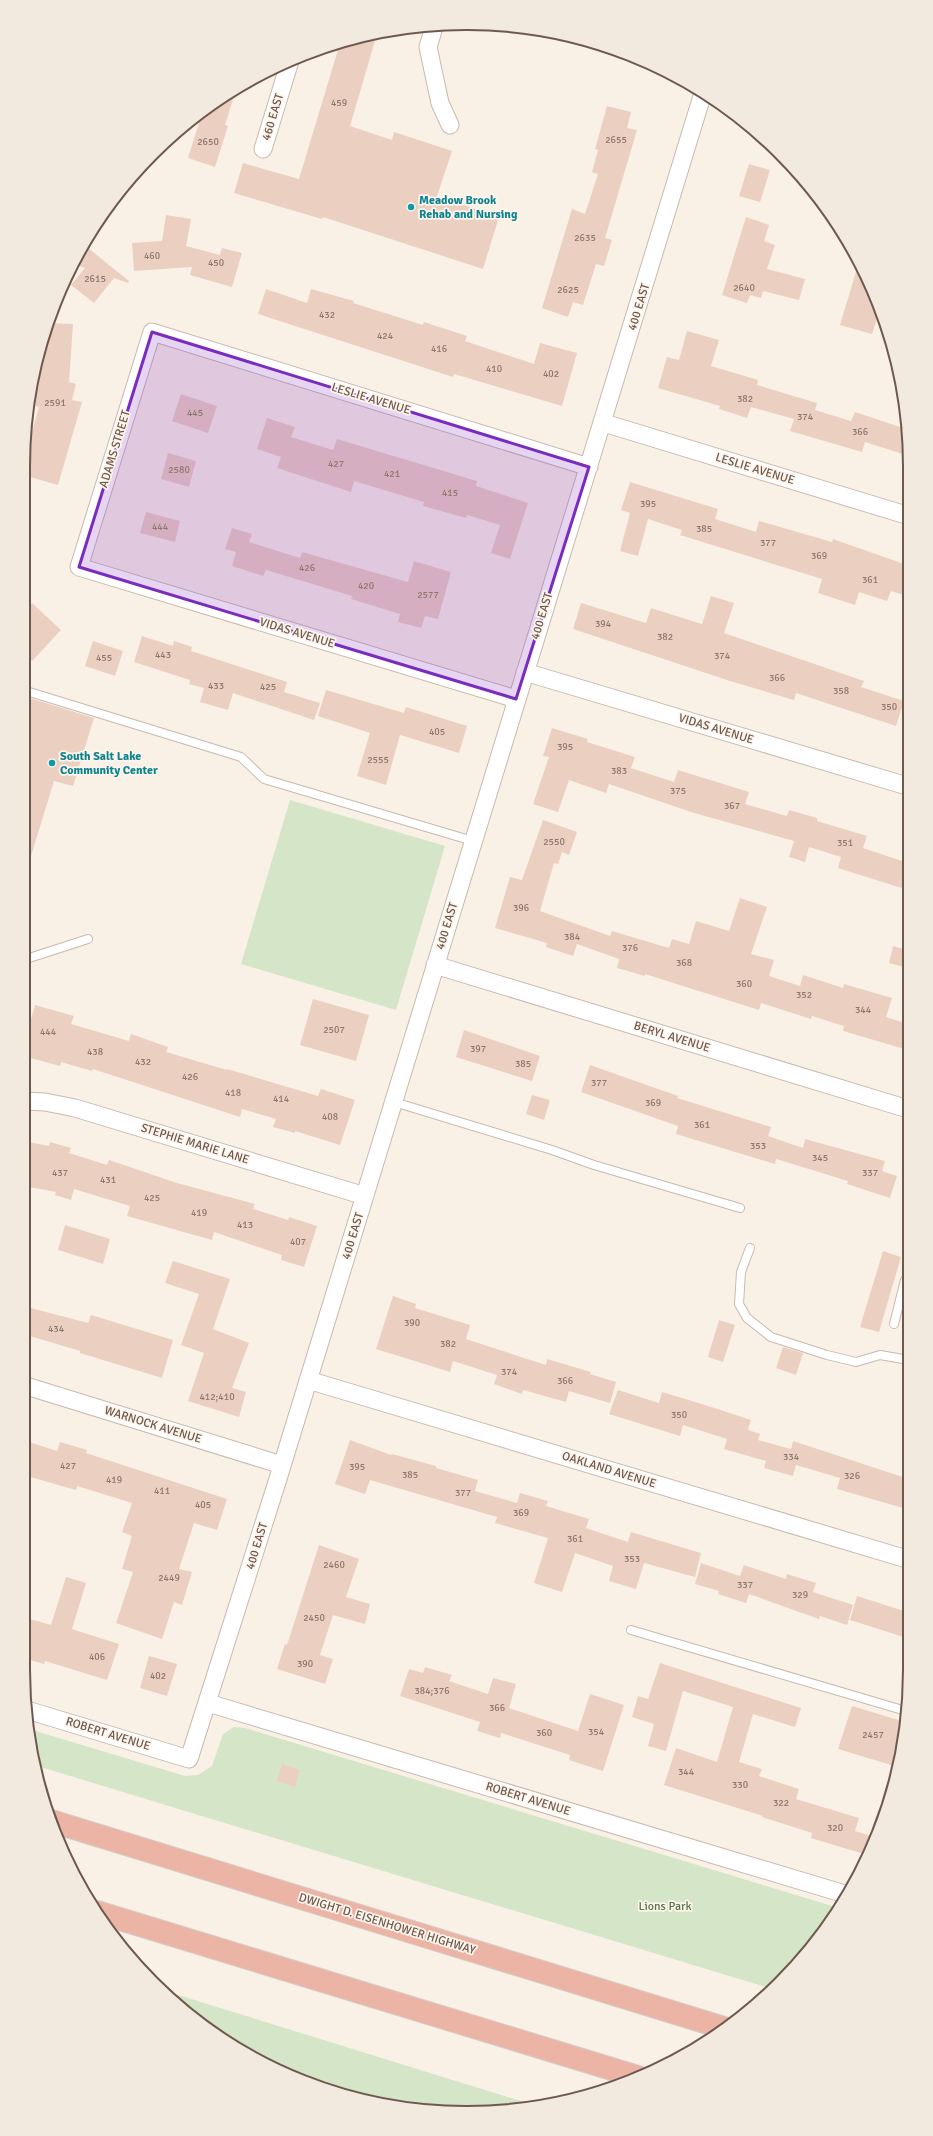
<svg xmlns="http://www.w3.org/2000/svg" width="933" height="2136" font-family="Signika,sans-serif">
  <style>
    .green { fill: #d5e5c7 }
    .building { fill: #ebd0c2 }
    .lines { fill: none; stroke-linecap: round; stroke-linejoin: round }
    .lane-casing { stroke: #c9b9ae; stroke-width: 10 }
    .street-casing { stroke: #c9b9ae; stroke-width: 19 }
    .highway-casing { stroke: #d4cdca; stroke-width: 24 }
    .lane { stroke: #fff; stroke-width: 8 }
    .street { stroke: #fff; stroke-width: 17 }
    .highway { stroke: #ecb4a5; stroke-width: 22 }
    .marked { fill: #7b2cbf; fill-opacity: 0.2; stroke: #7b2cbf; stroke-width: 3; stroke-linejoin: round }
    .culture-dot { fill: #0f9aa8; stroke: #fdf5ec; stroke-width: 1.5 }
    .labels { text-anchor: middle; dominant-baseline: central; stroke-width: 3.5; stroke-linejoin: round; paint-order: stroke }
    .number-label { font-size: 10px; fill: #8e776b }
    .street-label { font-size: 12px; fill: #6f594e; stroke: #fdf5ec }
    .culture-label { font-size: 12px; font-weight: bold; fill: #0d838f; stroke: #fdf5ec; text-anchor: start }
    .park-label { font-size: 12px; fill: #577448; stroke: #fdf5ec }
    .rim { fill: none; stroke: #6f594e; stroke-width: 2 }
  </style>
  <rect width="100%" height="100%" fill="#f9f1e6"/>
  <path class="green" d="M 290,800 L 445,846 L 396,1010 L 241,964 Z
    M 234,1727 L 245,1728 L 839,1908 L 818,1940 L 772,1989 L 34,1765 L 29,1729 L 185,1776 L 198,1775 L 212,1766 L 223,1734 Z
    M 162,1990 L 537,2106 L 538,2106 L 466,2113 L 395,2106 L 288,2073 L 245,2053 L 174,2003 Z"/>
  <path class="building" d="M 377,34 L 350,126 L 392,140 L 394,132 L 452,151 L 437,196 L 499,217 L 483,269 L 323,217 L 322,219 L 234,193 L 243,163 L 299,179 L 340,43 L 352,38 Z
    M 236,90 L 225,125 L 228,126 L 215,167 L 188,158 L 203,110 Z
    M 607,106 L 631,112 L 627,128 L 637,130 L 605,238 L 612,240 L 604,266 L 596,264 L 583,305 L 573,302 L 568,317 L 542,308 L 572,209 L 585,214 L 598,174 L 592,172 L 598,150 L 595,149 Z
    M 749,164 L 770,170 L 760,202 L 739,196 Z
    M 166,215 L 191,219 L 186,246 L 220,255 L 222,248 L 242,253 L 232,287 L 190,275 L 192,267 L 134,271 L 132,243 L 162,241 Z
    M 746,217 L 769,225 L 764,241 L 775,245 L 767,269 L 805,279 L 799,300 L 763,291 L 761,298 L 750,295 L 747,303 L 722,295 Z
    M 83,244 L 129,281 L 128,283 L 114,278 L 94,303 L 71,285 L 85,268 L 74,264 Z
    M 858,265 L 876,297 L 880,309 L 872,334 L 840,325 Z
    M 266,289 L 307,303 L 311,289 L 354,301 L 353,303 L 423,325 L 424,322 L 467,336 L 465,341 L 534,364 L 540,343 L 577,353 L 562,406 L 454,374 L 453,377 L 258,314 Z
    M 47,323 L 73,324 L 69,382 L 76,384 L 72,400 L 82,402 L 58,485 L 23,475 L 25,445 L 28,446 L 39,407 L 29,404 L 31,385 Z
    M 687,331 L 719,340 L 711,366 L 758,380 L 757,385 L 817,403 L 815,410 L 851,421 L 855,412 L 906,429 L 906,455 L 865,442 L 862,452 L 790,431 L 794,419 L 751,407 L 747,418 L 719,409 L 720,406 L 658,388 L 667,357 L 679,360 Z
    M 181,394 L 217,406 L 208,433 L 172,421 Z
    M 267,418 L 295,427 L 291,437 L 333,450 L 337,439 L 477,481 L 476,486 L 528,503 L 510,559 L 491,553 L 500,525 L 467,515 L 466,518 L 423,506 L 424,502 L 354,481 L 351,492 L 277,468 L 281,457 L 257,449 Z
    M 168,453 L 196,461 L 189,487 L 161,479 Z
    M 630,482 L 718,509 L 715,519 L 756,532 L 759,521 L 832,542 L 833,539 L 907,565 L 907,596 L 891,591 L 887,601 L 859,592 L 855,605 L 818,593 L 822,579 L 680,535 L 682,530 L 648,519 L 638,556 L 620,551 L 630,513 L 621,510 Z
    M 146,512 L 180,521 L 175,542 L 140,533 Z
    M 232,528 L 252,534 L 249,542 L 300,558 L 302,552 L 408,582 L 414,561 L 451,572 L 438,619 L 425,616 L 421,628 L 398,622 L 400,614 L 351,599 L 352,596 L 266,570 L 263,576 L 232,566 L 236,552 L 225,549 Z
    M 711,596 L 734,603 L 724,633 L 864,681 L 861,687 L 904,701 L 896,726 L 796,693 L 794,700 L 730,681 L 573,629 L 581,603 L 646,623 L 651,608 L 702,624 Z
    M 32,603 L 61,630 L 32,661 L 23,652 L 23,613 Z
    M 142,636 L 173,646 L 174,641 L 192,647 L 191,651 L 287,682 L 284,692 L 320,703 L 314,720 L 233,693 L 228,710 L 200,702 L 204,688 L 189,684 L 190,680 L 134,662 Z
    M 93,641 L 123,651 L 115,676 L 85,666 Z
    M 326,690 L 404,713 L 406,707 L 467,726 L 459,753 L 400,735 L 386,785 L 357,776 L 370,733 L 318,716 Z
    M 23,696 L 94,718 L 73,786 L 54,781 L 27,869 L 23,868 Z
    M 552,728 L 588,739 L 587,742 L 635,757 L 631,768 L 674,782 L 678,770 L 749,792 L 745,804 L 787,816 L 789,810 L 817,818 L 817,821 L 867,836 L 863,848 L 908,863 L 908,890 L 838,868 L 841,857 L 809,847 L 805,862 L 789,857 L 794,841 L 694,813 L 609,784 L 606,793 L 569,780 L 558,812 L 533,804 L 549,757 L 543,756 Z
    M 543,820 L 577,832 L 569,855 L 562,852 L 558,864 L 554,863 L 540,911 L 610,936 L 612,931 L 669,948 L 672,939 L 689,944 L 696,921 L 729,931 L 740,898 L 767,907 L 751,954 L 774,960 L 769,976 L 800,986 L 803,975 L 843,988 L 844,984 L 892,998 L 886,1017 L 908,1024 L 908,1050 L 843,1031 L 844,1026 L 812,1016 L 811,1019 L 761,1003 L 759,1010 L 645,974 L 645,976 L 617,968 L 619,959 L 577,944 L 573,956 L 546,947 L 547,943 L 495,928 L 510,877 L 522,880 Z
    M 893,946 L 908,950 L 908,968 L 889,963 Z
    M 313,999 L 369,1015 L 356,1061 L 300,1045 Z
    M 35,1005 L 74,1016 L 71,1024 L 129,1041 L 131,1034 L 168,1047 L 166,1052 L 227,1070 L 227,1069 L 318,1096 L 321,1089 L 355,1100 L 340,1145 L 295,1131 L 295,1133 L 273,1127 L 276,1119 L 242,1109 L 240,1117 L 93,1069 L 92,1071 L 61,1062 L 60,1066 L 23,1056 L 23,1048 Z
    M 464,1030 L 540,1056 L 532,1081 L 456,1057 Z
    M 590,1065 L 678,1096 L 677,1098 L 771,1127 L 768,1136 L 803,1148 L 805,1139 L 885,1161 L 882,1171 L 897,1176 L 890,1198 L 847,1184 L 848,1181 L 776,1159 L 775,1164 L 676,1134 L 678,1126 L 581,1092 Z
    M 532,1095 L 550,1100 L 544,1120 L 526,1114 Z
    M 23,1141 L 49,1146 L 50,1142 L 71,1148 L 69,1153 L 107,1165 L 109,1160 L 177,1183 L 255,1204 L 253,1209 L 288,1220 L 289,1217 L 317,1226 L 304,1267 L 281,1260 L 282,1255 L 214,1232 L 212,1240 L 127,1216 L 130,1206 L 74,1189 L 71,1200 L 55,1195 L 56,1192 L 23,1186 Z
    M 65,1225 L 110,1239 L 103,1264 L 58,1250 Z
    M 883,1251 L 901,1257 L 879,1332 L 860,1327 Z
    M 173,1261 L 230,1279 L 213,1329 L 249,1343 L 232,1388 L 246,1392 L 239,1417 L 188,1401 L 204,1353 L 181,1345 L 199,1294 L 165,1283 Z
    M 393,1296 L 416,1304 L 415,1308 L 470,1325 L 466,1339 L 546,1365 L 547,1359 L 591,1372 L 590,1374 L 616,1382 L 610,1403 L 569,1391 L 566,1402 L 523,1390 L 522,1394 L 494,1384 L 497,1375 L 453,1361 L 450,1372 L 376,1349 Z
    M 23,1306 L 88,1323 L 91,1315 L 173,1340 L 162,1378 L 80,1353 L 80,1351 L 23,1334 Z
    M 719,1320 L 735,1325 L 723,1362 L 708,1357 Z
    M 783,1347 L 803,1353 L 796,1375 L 776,1368 Z
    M 618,1390 L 659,1403 L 662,1392 L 705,1405 L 751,1420 L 748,1430 L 760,1434 L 758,1440 L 791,1449 L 793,1441 L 909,1479 L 910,1510 L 837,1489 L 840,1478 L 796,1465 L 793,1476 L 764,1468 L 766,1461 L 724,1449 L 727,1439 L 683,1425 L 680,1436 L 609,1414 Z
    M 23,1440 L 57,1451 L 60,1442 L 87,1450 L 86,1453 L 227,1499 L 217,1530 L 194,1523 L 179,1569 L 192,1572 L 182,1605 L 174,1602 L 162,1639 L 116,1623 L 133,1572 L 122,1569 L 132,1536 L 122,1532 L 132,1503 L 77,1486 L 76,1490 L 23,1475 Z
    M 350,1440 L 391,1455 L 392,1454 L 436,1466 L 436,1468 L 478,1480 L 475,1491 L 517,1503 L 520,1493 L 548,1501 L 546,1506 L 589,1519 L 586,1528 L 628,1542 L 631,1532 L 701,1553 L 695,1577 L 644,1563 L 636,1589 L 609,1581 L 613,1566 L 575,1553 L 562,1592 L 534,1583 L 548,1538 L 495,1523 L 497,1517 L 370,1480 L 365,1494 L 335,1484 Z
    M 319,1545 L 359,1559 L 346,1597 L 370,1604 L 365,1624 L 333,1615 L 320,1655 L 333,1659 L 325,1684 L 277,1669 L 285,1644 L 287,1645 Z
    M 701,1563 L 740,1576 L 744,1565 L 786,1579 L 787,1574 L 816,1583 L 813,1592 L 853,1605 L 847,1625 L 820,1616 L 819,1619 L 749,1594 L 746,1603 L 718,1594 L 719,1591 L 695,1584 Z
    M 66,1577 L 86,1583 L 72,1629 L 119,1644 L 107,1680 L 45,1661 L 44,1664 L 23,1658 L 23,1641 L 30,1619 L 51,1625 Z
    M 857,1596 L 910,1613 L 910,1639 L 850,1620 Z
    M 149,1656 L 177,1664 L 167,1696 L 140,1688 Z
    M 660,1663 L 801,1708 L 795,1727 L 753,1714 L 739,1762 L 762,1769 L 759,1776 L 799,1789 L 796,1799 L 859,1818 L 855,1831 L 875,1837 L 867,1855 L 811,1838 L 812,1833 L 762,1817 L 763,1816 L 664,1785 L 676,1748 L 717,1762 L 733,1707 L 683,1691 L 666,1751 L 648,1746 L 654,1724 L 632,1717 L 638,1696 L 648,1699 Z
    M 425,1667 L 452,1675 L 449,1681 L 488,1694 L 493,1678 L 516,1684 L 509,1708 L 578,1731 L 590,1694 L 624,1705 L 603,1771 L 569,1760 L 570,1755 L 501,1733 L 500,1738 L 477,1731 L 480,1722 L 400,1696 L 409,1669 L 423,1673 Z
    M 852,1706 L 905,1722 L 898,1767 L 838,1749 Z
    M 282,1764 L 300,1770 L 295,1787 L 277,1781 Z"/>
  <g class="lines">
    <g class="lane-casing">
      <path id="lane" d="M 23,690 L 241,757 L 264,779 L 473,841
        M 23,960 L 88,939
        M 394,1102 L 552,1150 L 594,1165 L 740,1208
        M 750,1248 L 741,1272 L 739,1304 L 747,1318 L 771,1337 L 827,1355 L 856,1362 L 880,1355 L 909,1360
        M 894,1324 L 905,1280 L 909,1281
        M 631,1630 L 906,1711"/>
    </g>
    <g class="street-casing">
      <path id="street" d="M 435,24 L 428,47 L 440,103 L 450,125
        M 263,149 L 290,61
        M 604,423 L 906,515
        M 525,672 L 907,786
        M 516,699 L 79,567 L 152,332 L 589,467
        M 435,965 L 908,1109
        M 23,1101 L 45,1102 L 75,1108 L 365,1196
        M 308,1380 L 910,1560
        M 23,1385 L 282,1465
        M 208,1703 L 848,1895
        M 27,1710 L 189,1759 L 277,1482 L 703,93"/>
    </g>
    <g class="highway-casing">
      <path id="highway" d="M 51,1821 L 724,2028
        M 97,1912 L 638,2077"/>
    </g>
    <use href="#lane" class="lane"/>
    <use href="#street" class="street"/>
    <use href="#highway" class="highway"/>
  </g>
  <path class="marked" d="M 152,332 L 589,467 L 516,699 L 79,567 Z"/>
  <g class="culture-dot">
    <circle cx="411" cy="207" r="4"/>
    <circle cx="52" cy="763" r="4"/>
  </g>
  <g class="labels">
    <g class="number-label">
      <text x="339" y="103">459</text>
      <text x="616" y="140">2655</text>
      <text x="208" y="142">2650</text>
      <text x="585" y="238">2635</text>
      <text x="152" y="256">460</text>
      <text x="216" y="263">450</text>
      <text x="95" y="279">2615</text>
      <text x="744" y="288">2640</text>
      <text x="568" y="290">2625</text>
      <text x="327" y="315">432</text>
      <text x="385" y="336">424</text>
      <text x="439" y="349">416</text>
      <text x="494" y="369">410</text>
      <text x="551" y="374">402</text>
      <text x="745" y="399">382</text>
      <text x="55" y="403">2591</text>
      <text x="195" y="413">445</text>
      <text x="805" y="417">374</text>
      <text x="860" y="432">366</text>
      <text x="336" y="464">427</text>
      <text x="179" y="470">2580</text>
      <text x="392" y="474">421</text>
      <text x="450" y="493">415</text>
      <text x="648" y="504">395</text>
      <text x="160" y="527">444</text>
      <text x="704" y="529">385</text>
      <text x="768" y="543">377</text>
      <text x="819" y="556">369</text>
      <text x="307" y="568">426</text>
      <text x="870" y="580">361</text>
      <text x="366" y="586">420</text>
      <text x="428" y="595">2577</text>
      <text x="603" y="624">394</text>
      <text x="665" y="637">382</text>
      <text x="163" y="655">443</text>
      <text x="722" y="656">374</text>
      <text x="104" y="658">455</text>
      <text x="777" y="678">366</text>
      <text x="216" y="686">433</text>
      <text x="268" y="687">425</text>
      <text x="841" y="691">358</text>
      <text x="889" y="707">350</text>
      <text x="437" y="732">405</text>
      <text x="565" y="747">395</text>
      <text x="378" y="760">2555</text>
      <text x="619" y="771">383</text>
      <text x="678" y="791">375</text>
      <text x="732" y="806">367</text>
      <text x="554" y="842">2550</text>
      <text x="845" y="843">351</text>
      <text x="521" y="908">396</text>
      <text x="572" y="937">384</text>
      <text x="630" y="948">376</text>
      <text x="684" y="963">368</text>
      <text x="744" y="984">360</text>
      <text x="804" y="995">352</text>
      <text x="863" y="1010">344</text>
      <text x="334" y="1030">2507</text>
      <text x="48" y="1032">444</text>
      <text x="478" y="1049">397</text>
      <text x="95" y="1052">438</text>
      <text x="143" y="1062">432</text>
      <text x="523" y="1064">385</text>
      <text x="190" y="1077">426</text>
      <text x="599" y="1083">377</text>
      <text x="233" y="1093">418</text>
      <text x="281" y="1099">414</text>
      <text x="653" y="1103">369</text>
      <text x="330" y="1117">408</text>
      <text x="702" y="1125">361</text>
      <text x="758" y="1146">353</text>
      <text x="820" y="1158">345</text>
      <text x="60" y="1173">437</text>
      <text x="870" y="1173">337</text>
      <text x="108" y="1180">431</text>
      <text x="152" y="1198">425</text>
      <text x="199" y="1213">419</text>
      <text x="245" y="1225">413</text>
      <text x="298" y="1242">407</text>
      <text x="412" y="1323">390</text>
      <text x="56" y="1329">434</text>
      <text x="448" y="1344">382</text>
      <text x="509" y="1372">374</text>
      <text x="565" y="1381">366</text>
      <text x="217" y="1397">412;410</text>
      <text x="679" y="1415">350</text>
      <text x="791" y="1457">334</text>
      <text x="68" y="1466">427</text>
      <text x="357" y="1467">395</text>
      <text x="410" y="1475">385</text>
      <text x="852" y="1476">326</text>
      <text x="114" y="1480">419</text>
      <text x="162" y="1491">411</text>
      <text x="463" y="1493">377</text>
      <text x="203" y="1505">405</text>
      <text x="521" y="1513">369</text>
      <text x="575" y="1539">361</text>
      <text x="632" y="1559">353</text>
      <text x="334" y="1565">2460</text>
      <text x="169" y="1578">2449</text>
      <text x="745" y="1585">337</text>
      <text x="800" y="1595">329</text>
      <text x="314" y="1618">2450</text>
      <text x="97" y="1657">406</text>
      <text x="305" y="1664">390</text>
      <text x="158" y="1676">402</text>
      <text x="432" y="1691">384;376</text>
      <text x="497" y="1708">366</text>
      <text x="596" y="1732">354</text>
      <text x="544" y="1733">360</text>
      <text x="873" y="1735">2457</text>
      <text x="686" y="1772">344</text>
      <text x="740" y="1785">330</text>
      <text x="781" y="1803">322</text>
      <text x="835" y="1828">320</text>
    </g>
    <g class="street-label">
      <text transform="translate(273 117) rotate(-73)">460 EAST</text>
      <text transform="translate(639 307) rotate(-73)">400 EAST</text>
      <text transform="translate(371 399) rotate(17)">LESLIE AVENUE</text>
      <text transform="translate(115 449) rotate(-73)">ADAMS STREET</text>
      <text transform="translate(755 469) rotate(17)">LESLIE AVENUE</text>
      <text transform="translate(542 616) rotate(-73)">400 EAST</text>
      <text transform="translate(297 633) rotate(17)">VIDAS AVENUE</text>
      <text transform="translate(716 729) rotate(17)">VIDAS AVENUE</text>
      <text transform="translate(447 926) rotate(-73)">400 EAST</text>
      <text transform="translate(672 1037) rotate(17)">BERYL AVENUE</text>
      <text transform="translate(195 1144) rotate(17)">STEPHIE MARIE LANE</text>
      <text transform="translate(353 1236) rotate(-73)">400 EAST</text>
      <text transform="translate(153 1425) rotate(17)">WARNOCK AVENUE</text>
      <text transform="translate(609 1470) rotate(17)">OAKLAND AVENUE</text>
      <text transform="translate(257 1546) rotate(-73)">400 EAST</text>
      <text transform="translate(108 1734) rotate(17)">ROBERT AVENUE</text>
      <text transform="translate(528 1799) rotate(17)">ROBERT AVENUE</text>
      <text transform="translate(387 1924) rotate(17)">DWIGHT D. EISENHOWER HIGHWAY</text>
    </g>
    <g class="culture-label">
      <text x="419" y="200">Meadow Brook<tspan x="419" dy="14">Rehab and Nursing</tspan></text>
      <text x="60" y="756">South Salt Lake<tspan x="60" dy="14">Community Center</tspan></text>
    </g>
    <g class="park-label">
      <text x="665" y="1906">Lions Park</text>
    </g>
  </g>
  <path d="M0 0H933V2136H0ZM466 30H467A436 436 0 0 1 903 466V1670A436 436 0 0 1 467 2106H466A436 436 0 0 1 30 1670V466A436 436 0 0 1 466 30Z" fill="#f2e9df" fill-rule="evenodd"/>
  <path class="rim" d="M466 30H467A436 436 0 0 1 903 466V1670A436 436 0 0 1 467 2106H466A436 436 0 0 1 30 1670V466A436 436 0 0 1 466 30Z"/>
</svg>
